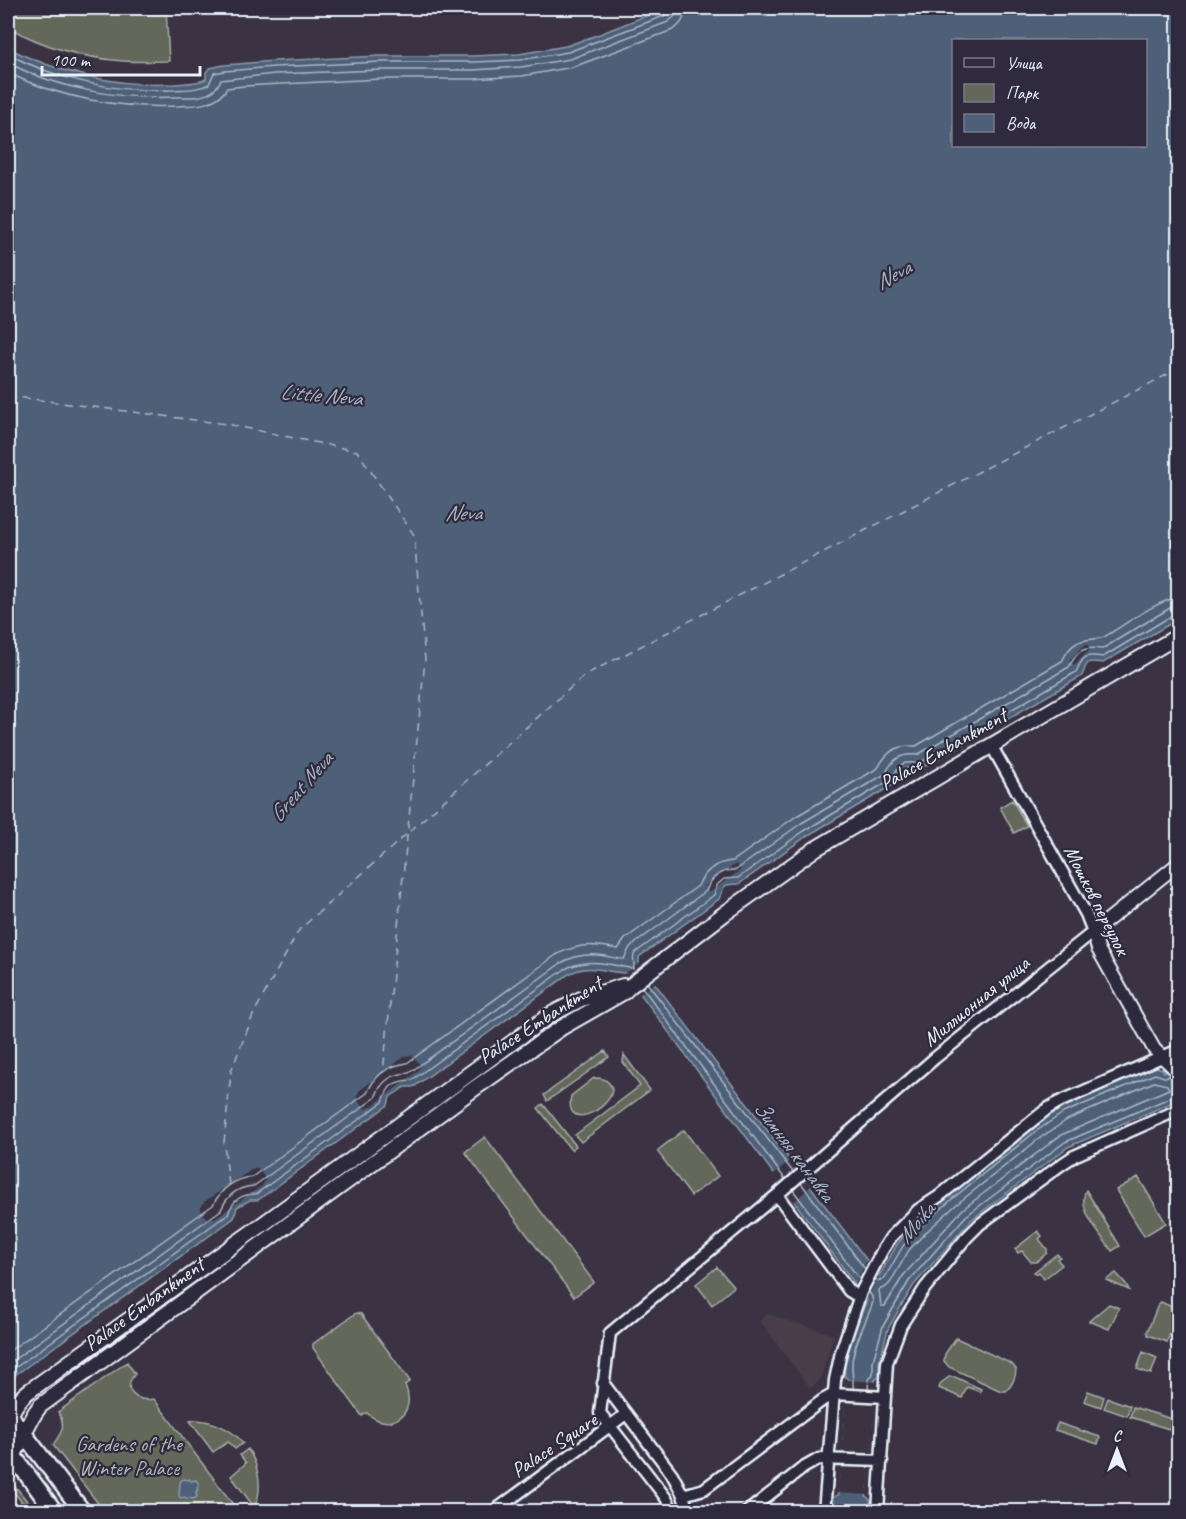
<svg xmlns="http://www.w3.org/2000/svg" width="1186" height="1519" font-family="Caveat,sans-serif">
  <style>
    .built { fill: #493d4a }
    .green { fill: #64685a; stroke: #a6aca9; stroke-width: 1.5 }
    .water { fill: #4e6078; stroke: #8c9aab; stroke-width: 1.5; fill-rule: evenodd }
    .pier { fill: #3b3343 }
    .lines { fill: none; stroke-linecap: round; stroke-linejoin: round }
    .shore { stroke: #aab7c5; stroke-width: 1.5 }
    .ferry { stroke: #aab7c5; stroke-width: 1.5; stroke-dasharray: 8 6; stroke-linecap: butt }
    .minor-casing { stroke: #e8f1f8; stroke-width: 15 }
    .tertiary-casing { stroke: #e8f1f8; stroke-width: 16 }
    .secondary-casing { stroke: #e8f1f8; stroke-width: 18 }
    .primary-casing { stroke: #e8f1f8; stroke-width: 20 }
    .minor { stroke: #2f2a3d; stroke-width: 10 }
    .tertiary { stroke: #2f2a3d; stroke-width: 12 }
    .secondary { stroke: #2f2a3d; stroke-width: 14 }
    .primary { stroke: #2f2a3d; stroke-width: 15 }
    .labels { text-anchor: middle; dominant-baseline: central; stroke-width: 4.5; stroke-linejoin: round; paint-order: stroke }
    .street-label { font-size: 21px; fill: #e8f1f8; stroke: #2f2a3d }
    .park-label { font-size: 21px; fill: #b3bab9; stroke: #2f2a3d }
    .water-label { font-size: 22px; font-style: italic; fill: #aab7c5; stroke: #2f2a3d }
  </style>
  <rect width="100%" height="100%" fill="#3b3343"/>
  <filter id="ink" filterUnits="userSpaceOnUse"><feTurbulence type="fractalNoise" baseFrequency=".0167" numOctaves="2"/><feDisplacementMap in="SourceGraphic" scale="12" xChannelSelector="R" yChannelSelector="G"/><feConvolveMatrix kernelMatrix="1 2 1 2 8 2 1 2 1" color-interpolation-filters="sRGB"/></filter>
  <g filter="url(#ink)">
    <path class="built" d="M 767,1314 L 834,1335 L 820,1380 L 810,1388 L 760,1321 Z"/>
    <path class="green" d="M 8,8 L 166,8 L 169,61 C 154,61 138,62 123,61 C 83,58 42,46 8,27 Z
      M 1012,800 L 1027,826 L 1014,833 L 1000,807 Z
      M 605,1051 L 609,1057 L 547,1101 L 544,1095 Z
      M 624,1055 L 650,1090 L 581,1142 L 575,1135 L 640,1086 L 623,1062 Z
      M 594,1078 C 602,1078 607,1079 611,1086 C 619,1104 563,1137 571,1096 Z
      M 543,1104 L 576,1146 L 571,1150 L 538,1108 Z
      M 684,1130 L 718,1176 L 691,1196 L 657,1151 Z
      M 485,1137 L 594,1282 L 574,1297 L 465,1152 Z
      M 1138,1177 L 1166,1223 L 1144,1236 L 1116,1190 Z
      M 1086,1190 L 1120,1246 L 1112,1251 C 1101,1235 1076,1209 1086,1190 Z
      M 1038,1231 L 1042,1236 L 1039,1239 L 1047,1249 L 1047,1253 L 1036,1262 L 1031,1262 L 1022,1251 L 1018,1253 L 1015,1249 Z
      M 1057,1254 L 1060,1257 L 1057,1259 L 1062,1265 L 1044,1279 L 1039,1272 L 1036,1274 L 1034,1272 Z
      M 717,1267 L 734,1287 L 712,1305 L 696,1284 Z
      M 1116,1273 L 1126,1284 L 1129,1290 L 1106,1280 Z
      M 1161,1302 L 1174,1308 L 1172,1311 L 1177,1314 L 1167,1342 L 1148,1335 L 1147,1332 L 1158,1305 Z
      M 1109,1304 L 1119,1308 L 1109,1329 L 1089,1321 Z
      M 356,1313 L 361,1314 L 410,1381 L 405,1385 C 418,1414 390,1434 367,1413 L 362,1416 L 313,1348 L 313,1344 Z
      M 956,1338 L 1012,1364 L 1016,1369 C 1016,1377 1012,1386 1006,1391 L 1001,1391 L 949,1367 L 944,1361 L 945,1354 Z
      M 1143,1352 L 1157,1358 L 1151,1374 L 1137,1369 Z
      M 127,1362 L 135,1374 C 121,1390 136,1403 154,1399 L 238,1511 L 104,1511 L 53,1445 C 61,1433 67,1427 58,1412 Z
      M 949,1377 L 955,1377 L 981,1389 L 980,1392 L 967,1387 L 962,1398 L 939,1388 L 941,1383 Z
      M 1088,1391 L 1104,1397 L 1101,1407 L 1084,1401 Z
      M 1108,1398 L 1130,1406 L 1127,1416 L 1104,1408 Z
      M 1133,1407 L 1172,1419 L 1169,1429 L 1130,1417 Z
      M 196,1420 C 213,1421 232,1429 243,1443 L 235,1449 L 228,1442 L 213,1452 L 190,1421 Z
      M 1058,1423 L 1100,1437 L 1098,1444 L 1055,1430 Z
      M 248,1449 C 258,1464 264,1490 254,1507 L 231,1476 L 246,1463 L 240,1455 Z
      M 11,1483 L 15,1486 L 35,1511 L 29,1511 L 13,1491 L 8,1495 L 8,1484 Z"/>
    <path class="water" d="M 671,8 L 1178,8 L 1178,619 L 1103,663 C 1086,661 1088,660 1082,676 L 918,770 L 907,768 L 901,772 L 898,782 L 807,836 L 739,884 C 722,885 726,883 719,899 L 639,957 L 639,963 L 879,1276 L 898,1243 L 916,1223 L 948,1194 L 1032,1127 L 1060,1108 L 1156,1067 L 1162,1069 L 1164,1072 L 1178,1066 L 1178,1100 L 1068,1147 L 971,1220 L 914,1285 L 903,1303 L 888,1329 L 879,1363 L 879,1377 L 875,1380 L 866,1496 L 871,1501 L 869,1511 L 831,1511 L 833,1498 L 839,1494 L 848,1379 L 845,1377 C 842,1353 858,1323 867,1300 L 625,973 C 604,972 590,963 569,974 L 415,1086 L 412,1087 L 405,1087 L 390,1097 L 388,1105 L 258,1200 L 250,1200 L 237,1207 L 234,1218 L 8,1380 L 8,48 C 58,73 117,87 174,84 C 185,83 196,84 206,79 L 206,72 L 210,68 L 224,65 L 274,61 L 381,56 L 473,56 L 519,54 L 566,46 L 600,34 L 640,18 ZM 954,40 L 1146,40 L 1146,146 L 954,146 Z
      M 183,1479 L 188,1480 L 190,1479 L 191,1481 L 196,1480 L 199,1484 L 197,1489 L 198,1490 L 196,1492 L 197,1497 L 193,1499 L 189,1498 L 187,1499 L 185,1497 L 181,1498 L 179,1496 L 180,1482 Z"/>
    <path class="pier" d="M 1086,644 L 1091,649 L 1074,665 L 1069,660 Z
      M 736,864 L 741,870 L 709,893 L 705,886 Z
      M 640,963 L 644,966 L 656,982 L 638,996 L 624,977 L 624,974 Z
      M 412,1055 L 421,1066 L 417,1072 L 371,1107 L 364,1109 L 356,1098 L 359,1091 L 405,1056 Z
      M 791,1159 L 811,1186 L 794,1202 L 773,1175 Z
      M 258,1168 L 266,1180 L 262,1186 L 215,1218 L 207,1219 L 200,1209 L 204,1202 L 251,1170 Z
      M 867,1260 L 879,1276 L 866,1301 L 855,1284 Z
      M 847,1380 L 876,1382 L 867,1495 L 838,1493 Z"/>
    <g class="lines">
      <path class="shore" d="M 8,54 C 57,80 117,93 173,90 C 186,89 198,90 209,84 L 214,73 L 225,71 L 274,67 L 381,62 L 473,62 L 520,60 L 568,52 L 664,16 L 668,12 L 669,8
        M 8,63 C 59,89 120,100 177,97 C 189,97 203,98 213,91 C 217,88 219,83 221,80 L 274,74 L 381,70 L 473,70 L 521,67 L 570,59 L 668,22 L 674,17 L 676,8
        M 8,73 C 59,98 121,109 178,106 C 191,105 203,106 214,100 C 220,97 224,93 227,88 L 244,86 L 381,79 L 473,79 L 522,76 L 573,67 L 670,31 C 680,27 685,19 685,8
        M 647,983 L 793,1172
        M 642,987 L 785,1179
        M 1154,1082 L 1167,1085 L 1169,1089 L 1061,1135 L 963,1209 L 903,1276 L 885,1306 L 881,1306 L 879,1290 L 886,1287 L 890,1283 L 909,1250 L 925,1233 L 957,1204 L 1040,1138 L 1067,1120 Z
        M 801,1183 L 865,1269
        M 793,1190 L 860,1280
        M 875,1280 L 879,1281 L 884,1279 L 903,1246 L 920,1228 L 952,1199 L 1035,1132 L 1063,1113 L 1155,1074 L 1164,1077 L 1170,1076
        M 8,1352 L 213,1205 C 221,1189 234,1179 252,1177 L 367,1093 C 375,1075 387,1066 407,1063 L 556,955 C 569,948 583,944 598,946 C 605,946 611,948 618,949 L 625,939 L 698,886 C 705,870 716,862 733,861 L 795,817 L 878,768 C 887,751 896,745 916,746 L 1062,661 C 1066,654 1069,647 1077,643 C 1086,637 1095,641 1104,637 C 1121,627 1161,598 1178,598
        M 8,1364 L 221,1210 C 227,1195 237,1187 254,1186 L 375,1098 C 381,1081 391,1074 409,1073 L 561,963 C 575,955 589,953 605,956 C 611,957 617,959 624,959 L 630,947 L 706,891 C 711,877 720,870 736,870 L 800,824 L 885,774 C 893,759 900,753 917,755 L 1069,667 C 1077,651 1083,646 1102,649 L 1170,608 L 1178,607
        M 8,1373 L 228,1214 C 233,1200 241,1194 256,1194 L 383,1102 C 388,1085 393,1081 412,1080 L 565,969 C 587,957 610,964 633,969 C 636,964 631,958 635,953 L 714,895 L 717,885 L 724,879 L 738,878 L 804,831 L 892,779 C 898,765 902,760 918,764 L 1076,672 C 1083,656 1085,654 1103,657 L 1173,615 L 1178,614
        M 853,1388 C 854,1377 850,1367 853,1356 C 857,1337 867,1320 873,1302 L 872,1297 L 869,1292
        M 868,1389 L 869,1379 L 873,1374 L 873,1361 L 883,1326 L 909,1281 L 966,1216 L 1065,1142 L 1174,1096 L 1178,1096"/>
      <path class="ferry" d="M 8,396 L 226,424 L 357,451 L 414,535 L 425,660 L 383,1073
        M 229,1185 L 224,1143 L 231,1071 L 254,1013 L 299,930 L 585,675 L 1178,369"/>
      <g class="minor-casing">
        <path id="minor" d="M 777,1195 L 849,1291 L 859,1297
          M 603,1383 L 672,1474 L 683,1495 L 688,1512
          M 683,1495 L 704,1489 L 823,1400 L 834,1394 L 885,1397
          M 493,1512 L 626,1414
          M 673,1512 L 666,1498 L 600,1413 L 610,1333 L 777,1195 L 935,1058 L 1093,932 L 1086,914 L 991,745
          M 747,1512 L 803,1468 L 819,1459 L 882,1461
          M 824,1512 L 835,1380 L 841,1352 L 861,1292 L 882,1251 L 891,1237 L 918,1210 L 938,1197 L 1047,1109 L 1059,1102 L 1178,1050
          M 878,1512 L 887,1363 L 901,1325 L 925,1288 L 966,1238 L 980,1224 L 1062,1164 L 1074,1156 L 1178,1110"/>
      </g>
      <g class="tertiary-casing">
        <path id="tertiary" d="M 1178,864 L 1093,932 L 1098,949 L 1154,1049 L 1173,1067 L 1178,1075"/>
      </g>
      <g class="secondary-casing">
        <path id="secondary" d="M 8,1422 C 13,1409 17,1400 29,1391 L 263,1224 L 550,1015 L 581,999 L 623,986
          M 8,1465 C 21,1446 25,1424 40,1406 L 475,1088 L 561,1028 L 624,992 L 630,986 L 724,914 L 815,849 L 1178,636"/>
      </g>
      <g class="primary-casing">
        <path id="primary" d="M 8,1413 L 83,1512
          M 8,1449 L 55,1512"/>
      </g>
      <use href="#minor" class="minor"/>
      <use href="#tertiary" class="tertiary"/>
      <use href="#secondary" class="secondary"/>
      <use href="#primary" class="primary"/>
    </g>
  </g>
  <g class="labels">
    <g class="street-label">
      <text transform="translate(943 749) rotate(-30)">Palace Embankment</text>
      <text transform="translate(1097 900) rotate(63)">Мошков переулок</text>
      <text transform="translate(976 1001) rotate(-39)">Миллионная улица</text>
      <text transform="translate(540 1020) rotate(-33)">Palace Embankment</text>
      <text transform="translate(144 1304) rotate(-36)">Palace Embankment</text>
      <text transform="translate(554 1445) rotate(-34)">Palace Square</text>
    </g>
    <g class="park-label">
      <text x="129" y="1444">Gardens of the<tspan x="129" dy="24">Winter Palace</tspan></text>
    </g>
    <g class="water-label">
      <text transform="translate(893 275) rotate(-29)">Neva</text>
      <text transform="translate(321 395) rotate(5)">Little Neva</text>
      <text x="463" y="513">Neva</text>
      <text transform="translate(301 787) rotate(-49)">Great Neva</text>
      <text transform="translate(794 1151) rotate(53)">Зимняя канавка</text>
      <text transform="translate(916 1223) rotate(-50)">Moika</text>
    </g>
  </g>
  <rect width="1186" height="1519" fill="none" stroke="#2f2a3d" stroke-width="30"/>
  <rect x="15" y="15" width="1156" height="1489" fill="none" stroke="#e8f1f8" stroke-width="2" filter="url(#ink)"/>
  <rect x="952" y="39" width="195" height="108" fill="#2f2a3d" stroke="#797a88" stroke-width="1.5"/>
  <rect x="964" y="58" width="30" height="9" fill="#2f2a3d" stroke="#797a88" stroke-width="1.5"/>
  <text x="1006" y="69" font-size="18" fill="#e8f1f8">Улица</text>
  <rect x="964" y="84" width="30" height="18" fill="#64685a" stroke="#797a88" stroke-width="1.5"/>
  <text x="1006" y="99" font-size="18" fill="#e8f1f8">Парк</text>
  <rect x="964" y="114" width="30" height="18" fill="#4e6078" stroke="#797a88" stroke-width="1.5"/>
  <text x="1006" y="129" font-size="18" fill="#e8f1f8">Вода</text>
  <g transform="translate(1117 1450)" stroke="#2f2a3d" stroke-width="4.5" paint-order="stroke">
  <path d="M0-4.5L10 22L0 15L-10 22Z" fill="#e8f1f8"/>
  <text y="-9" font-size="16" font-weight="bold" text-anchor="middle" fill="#e8f1f8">С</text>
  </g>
  <path d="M42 66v9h158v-9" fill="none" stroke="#e8f1f8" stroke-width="3"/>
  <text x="51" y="66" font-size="18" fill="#e8f1f8" stroke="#2f2a3d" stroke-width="4.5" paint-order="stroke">100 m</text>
</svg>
